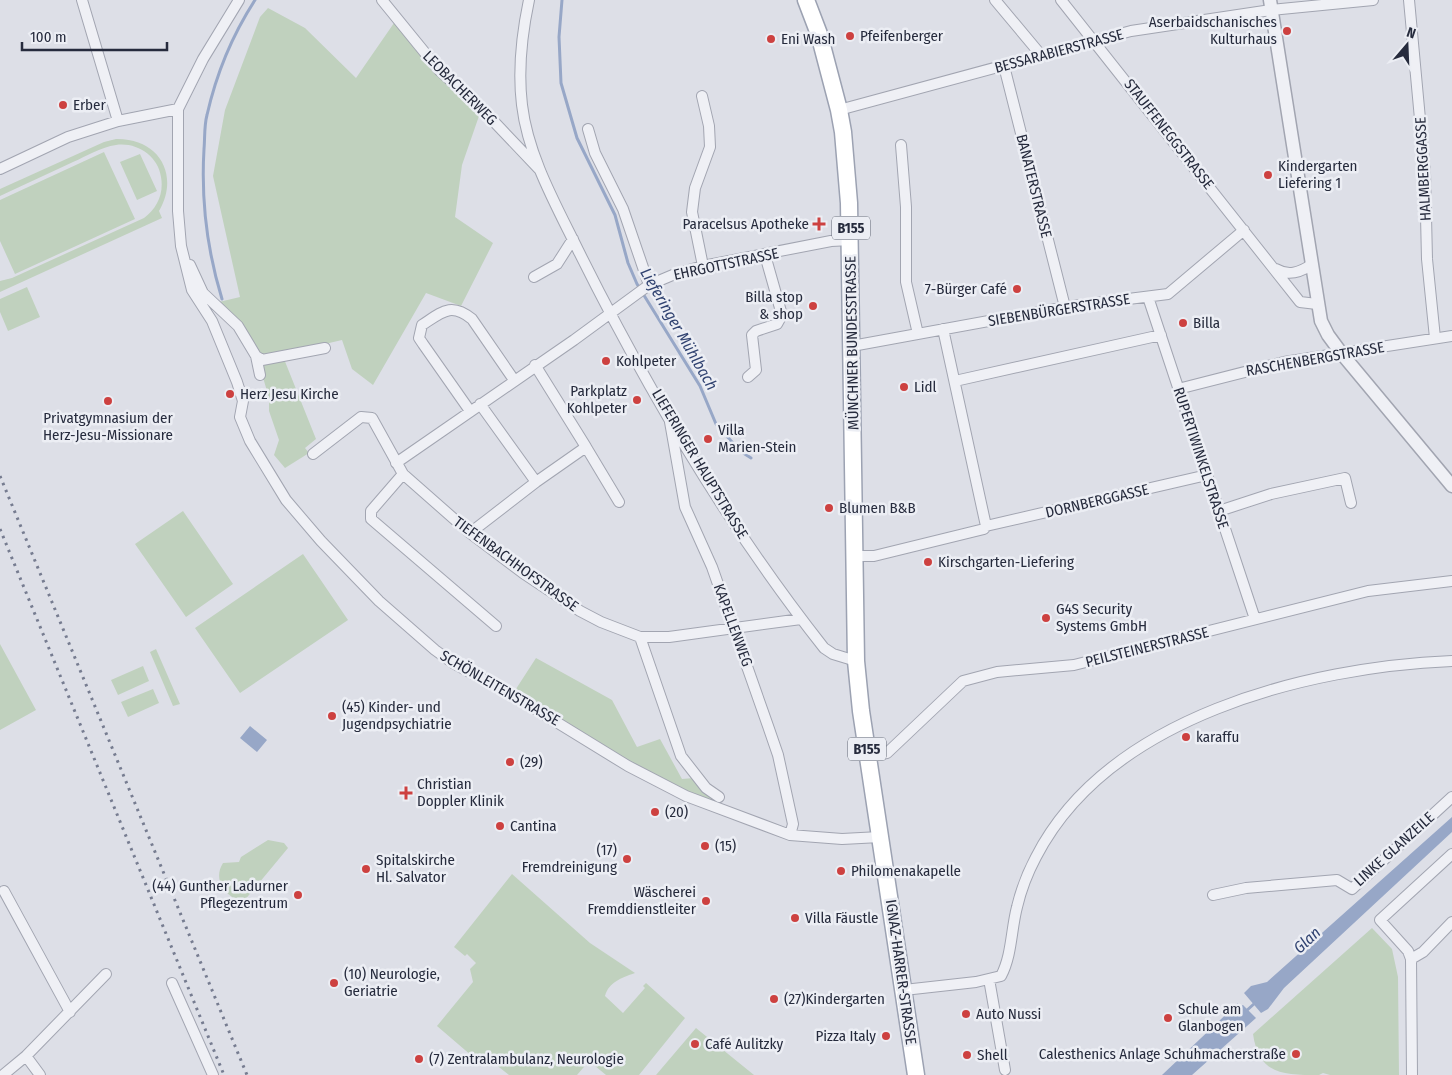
<svg xmlns="http://www.w3.org/2000/svg" width="1452" height="1075" font-family="'Fira Sans Condensed',sans-serif">
  <style>
    .green { fill: #c0d1be }
    .water { fill: #97a7c7 }
    .lines { fill: none; stroke-linecap: round; stroke-linejoin: round }
    .stream { stroke: #97a7c7; stroke-width: 3 }
    .minor-casing { stroke: #a2a5b1; stroke-width: 12 }
    .tertiary-casing { stroke: #a2a5b1; stroke-width: 15 }
    .primary-casing { stroke: #9ca2b2; stroke-width: 19 }
    .minor { stroke: #eff0f5; stroke-width: 10 }
    .tertiary { stroke: #eff0f5; stroke-width: 12 }
    .primary { stroke: #fff; stroke-width: 16 }
    .rail { stroke: #767c90; stroke-width: 3; stroke-dasharray: 2.5 5; stroke-linecap: butt }
    .poi-dot { fill: #cd4140; stroke: #eceef4; stroke-width: 2 }
    .labels { text-anchor: middle; dominant-baseline: central; stroke-width: 5; stroke-linejoin: round; paint-order: stroke }
    .shield { fill: #eceef4; stroke: #616674; stroke-width: 1 }
    .shield-label { font-size: 14px; font-weight: bold; fill: #262b3d }
    .poi-label { font-size: 15px; fill: #262b3d; stroke: #eceef4; text-anchor: start }
    .street-label { font-size: 15px; fill: #262b3d; stroke: #eceef4 }
    .water-label { font-size: 16px; font-style: italic; fill: #314371; stroke: #eceef4 }
  </style>
  <rect width="100%" height="100%" fill="#dddfe7"/>
  <path class="green" d="M 268,8 L 305,28 L 356,78 L 394,23 L 479,116 L 462,165 L 455,217 L 493,243 L 461,306 L 426,293 L 373,385 L 352,369 L 342,340 L 282,354 L 316,439 L 305,448 L 309,453 L 285,468 L 274,455 L 279,440 L 269,411 L 269,398 L 262,374 L 219,302 L 240,297 L 213,176 L 225,110 L 260,17 Z
    M 116,139 C 159,138 180,175 159,211 L 162,218 L 0,292 L 0,281 L 12,278 L 144,218 C 157,208 164,194 161,177 C 158,156 137,142 116,145 C 101,147 87,156 73,162 C 49,173 24,185 0,196 L 0,189 L 104,142 Z
    M 104,152 L 135,219 L 15,274 L 0,241 L 0,200 Z
    M 140,154 L 157,191 L 137,200 L 120,162 Z
    M 27,287 L 40,317 L 8,331 L 0,312 L 0,299 Z
    M 183,511 L 233,584 L 186,617 L 135,544 Z
    M 303,554 L 348,620 L 240,693 L 195,628 Z
    M 0,644 L 36,710 L 0,730 Z
    M 156,649 L 180,704 L 173,706 L 150,652 Z
    M 536,658 L 612,700 L 637,747 L 660,739 L 682,779 L 694,778 L 720,801 L 722,807 L 650,774 L 514,692 Z
    M 143,666 L 149,681 L 118,695 L 111,680 Z
    M 153,689 L 159,703 L 128,717 L 121,702 Z
    M 268,840 L 284,843 L 288,848 L 244,901 C 226,899 212,880 223,863 L 239,862 L 241,857 Z
    M 512,874 L 590,943 L 635,973 C 621,978 609,982 605,996 L 623,1013 L 645,988 L 643,986 L 646,983 L 685,1018 L 639,1075 L 606,1075 L 589,1061 L 577,1075 L 509,1075 L 485,1056 L 479,1062 L 437,1026 L 473,982 L 470,969 L 476,963 L 467,954 L 465,956 L 454,947 Z
    M 1372,928 L 1392,949 L 1398,977 L 1399,1075 L 1330,1075 L 1323,1073 L 1319,1075 C 1283,1075 1259,1075 1253,1034 Z
    M 696,1028 L 754,1075 L 656,1075 Z"/>
  <path class="water" d="M 250,726 L 267,740 L 257,752 L 240,738 Z
    M 1452,817 L 1452,832 L 1284,988 L 1268,1009 L 1261,1013 L 1244,993 L 1251,986 L 1267,982 Z
    M 1238,1003 L 1239,1007 L 1243,1005 L 1256,1018 L 1192,1075 L 1162,1075 Z"/>
  <g class="lines">
    <path class="stream" d="M 562,0 L 559,37 L 561,83 L 577,138 L 615,215 L 628,263 L 637,284 L 700,386 L 716,424 L 740,451 L 751,458
      M 222,299 C 207,250 201,200 204,149 C 205,138 204,126 207,115 C 216,75 233,34 255,0
      M 1245,1012 L 1255,1003"/>
    <g class="minor-casing">
      <path id="minor" d="M 82,0 L 118,121
        M 239,0 L 203,59 L 178,109 L 178,211 L 181,246 L 192,290 L 212,321 L 237,382 L 243,401 L 240,417 L 250,441 L 286,500 L 321,541 L 379,601 L 435,650 L 453,663 L 514,696 L 628,766 L 686,796 L 790,835 L 842,839 L 880,837
        M 382,0 L 439,70 L 481,108 L 539,169
        M 529,0 C 522,33 518,72 522,105 C 528,156 556,205 578,250 C 646,387 729,528 824,648 L 833,654 L 856,661
        M 995,0 L 1041,55
        M 1061,0 L 1300,302 L 1317,304
        M 1409,0 L 1425,173 L 1427,259 L 1435,338
        M 1004,66 L 1065,307
        M 702,96 L 709,126 L 710,147 L 695,188 L 692,212 L 703,266
        M 839,110 L 1131,31 L 1271,10 L 1373,0
        M 588,129 L 595,153 L 623,209 L 649,285
        M 901,145 L 906,207 L 906,282 L 918,334
        M 0,169 L 68,137 L 118,121 L 178,109
        M 190,265 L 203,293 L 238,326 L 256,356 L 262,360 L 325,348
        M 1276,269 C 1288,276 1299,273 1311,265
        M 534,277 L 557,264 L 573,239
        M 1148,297 L 1255,619
        M 943,329 L 986,526
        M 852,346 L 1065,307 L 1168,294 L 1244,230
        M 256,356 L 260,375
        M 748,377 L 756,370 L 752,335 L 756,331 L 777,324 L 782,315 L 765,255
        M 955,381 L 1161,335
        M 1178,389 L 1284,362 L 1452,336
        M 480,404 L 536,482
        M 470,411 L 423,344 L 419,338 L 422,325 C 442,312 451,302 472,319 L 514,380
        M 670,422 L 685,507 L 712,567 L 768,726 L 778,755 L 793,824 L 790,835
        M 586,447 L 619,502
        M 313,454 L 361,417 L 372,418 L 403,474 L 470,533 L 523,573 L 580,611 L 601,622 L 640,637 L 669,637 L 801,619
        M 396,463 L 574,340 L 649,285 L 675,274 L 703,266 L 831,241 L 851,240
        M 403,474 L 371,511 L 371,519 L 496,626
        M 1219,511 L 1271,494 L 1345,478 L 1351,503
        M 470,533 L 536,482 L 586,447 L 535,365
        M 854,556 L 874,556 L 984,529 L 986,526 L 1207,475
        M 640,637 L 681,756 L 706,788 L 719,797
        M 868,756 L 887,753 L 963,681 L 997,672 L 1074,665 L 1368,591 L 1452,581
        M 4,891 L 70,1012
        M 1213,895 L 1246,888 L 1337,880 L 1352,889 L 1452,797
        M 1411,959 L 1423,952 L 1452,922
        M 989,979 L 1005,1070
        M 172,983 L 213,1075
        M 904,990 L 976,982 L 1001,976 C 1012,955 1011,930 1017,907 C 1021,890 1028,872 1036,857 C 1108,717 1307,667 1452,661
        M 26,1056 L 40,1075
        M 3,1075 L 26,1056 L 106,974
        M 1412,1075 L 1411,959 L 1408,951 L 1380,920 L 1452,854"/>
    </g>
    <g class="tertiary-casing">
      <path id="tertiary" d="M 1270,0 L 1321,321 L 1328,335 L 1342,354 L 1452,486"/>
    </g>
    <g class="primary-casing">
      <path id="primary" d="M 806,0 L 819,34 L 839,110 L 843,132 L 849,203 L 856,661 L 861,711 L 916,1075"/>
    </g>
    <use href="#minor" class="minor"/>
    <use href="#tertiary" class="tertiary"/>
    <use href="#primary" class="primary"/>
    <path class="rail" d="M 0,476 L 247,1075
      M 0,529 L 224,1075"/>
  </g>
  <g class="poi-dot">
    <circle cx="1287" cy="31" r="5"/>
    <circle cx="850" cy="36" r="5"/>
    <circle cx="771" cy="39" r="5"/>
    <circle cx="63" cy="105" r="5"/>
    <circle cx="1268" cy="175" r="5"/>
    <path d="M816.5 216.5h5v5h5v5h-5v5h-5v-5h-5v-5h5z"/>
    <circle cx="1017" cy="289" r="5"/>
    <circle cx="813" cy="306" r="5"/>
    <circle cx="1183" cy="323" r="5"/>
    <circle cx="606" cy="361" r="5"/>
    <circle cx="904" cy="387" r="5"/>
    <circle cx="230" cy="394" r="5"/>
    <circle cx="637" cy="400" r="5"/>
    <circle cx="108" cy="401" r="5"/>
    <circle cx="708" cy="439" r="5"/>
    <circle cx="829" cy="508" r="5"/>
    <circle cx="928" cy="562" r="5"/>
    <circle cx="1046" cy="618" r="5"/>
    <circle cx="332" cy="716" r="5"/>
    <circle cx="1186" cy="737" r="5"/>
    <circle cx="510" cy="762" r="5"/>
    <path d="M403.5 785.5h5v5h5v5h-5v5h-5v-5h-5v-5h5z"/>
    <circle cx="655" cy="812" r="5"/>
    <circle cx="500" cy="826" r="5"/>
    <circle cx="705" cy="846" r="5"/>
    <circle cx="627" cy="859" r="5"/>
    <circle cx="366" cy="869" r="5"/>
    <circle cx="841" cy="871" r="5"/>
    <circle cx="298" cy="895" r="5"/>
    <circle cx="706" cy="901" r="5"/>
    <circle cx="795" cy="918" r="5"/>
    <circle cx="334" cy="983" r="5"/>
    <circle cx="774" cy="999" r="5"/>
    <circle cx="966" cy="1014" r="5"/>
    <circle cx="1168" cy="1018" r="5"/>
    <circle cx="886" cy="1036" r="5"/>
    <circle cx="695" cy="1044" r="5"/>
    <circle cx="1296" cy="1054" r="5"/>
    <circle cx="967" cy="1055" r="5"/>
    <circle cx="419" cy="1059" r="5"/>
  </g>
  <g class="labels">
    <g class="shield">
      <rect x="832" y="216.5" width="38" height="23" rx="4"/>
      <rect x="848" y="737.5" width="38" height="23" rx="4"/>
    </g>
    <g class="shield-label">
      <text x="851" y="228">B155</text>
      <text x="867" y="749">B155</text>
    </g>
    <g class="poi-label">
      <text x="1277" y="22" text-anchor="end">Aserbaidschanisches<tspan x="1277" dy="17">Kulturhaus</tspan></text>
      <text x="860" y="36">Pfeifenberger</text>
      <text x="781" y="39">Eni Wash</text>
      <text x="73" y="105">Erber</text>
      <text x="1278" y="166">Kindergarten<tspan x="1278" dy="17">Liefering 1</tspan></text>
      <text x="809" y="224" text-anchor="end">Paracelsus Apotheke</text>
      <text x="1007" y="289" text-anchor="end">7-Bürger Café</text>
      <text x="803" y="297" text-anchor="end">Billa stop<tspan x="803" dy="17">&amp; shop</tspan></text>
      <text x="1193" y="323">Billa</text>
      <text x="616" y="361">Kohlpeter</text>
      <text x="914" y="387">Lidl</text>
      <text x="627" y="391" text-anchor="end">Parkplatz<tspan x="627" dy="17">Kohlpeter</tspan></text>
      <text x="240" y="394">Herz Jesu Kirche</text>
      <text x="108" y="418" text-anchor="middle">Privatgymnasium der<tspan x="108" dy="17">Herz-Jesu-Missionare</tspan></text>
      <text x="718" y="430">Villa<tspan x="718" dy="17">Marien-Stein</tspan></text>
      <text x="839" y="508">Blumen B&amp;B</text>
      <text x="938" y="562">Kirschgarten-Liefering</text>
      <text x="1056" y="609">G4S Security<tspan x="1056" dy="17">Systems GmbH</tspan></text>
      <text x="342" y="707">(45) Kinder- und<tspan x="342" dy="17">Jugendpsychiatrie</tspan></text>
      <text x="1196" y="737">karaffu</text>
      <text x="520" y="762">(29)</text>
      <text x="417" y="784">Christian<tspan x="417" dy="17">Doppler Klinik</tspan></text>
      <text x="665" y="812">(20)</text>
      <text x="510" y="826">Cantina</text>
      <text x="715" y="846">(15)</text>
      <text x="617" y="850" text-anchor="end">(17)<tspan x="617" dy="17">Fremdreinigung</tspan></text>
      <text x="376" y="860">Spitalskirche<tspan x="376" dy="17">Hl. Salvator</tspan></text>
      <text x="851" y="871">Philomenakapelle</text>
      <text x="288" y="886" text-anchor="end">(44) Gunther Ladurner<tspan x="288" dy="17">Pflegezentrum</tspan></text>
      <text x="696" y="892" text-anchor="end">Wäscherei<tspan x="696" dy="17">Fremddienstleiter</tspan></text>
      <text x="805" y="918">Villa Fäustle</text>
      <text x="344" y="974">(10) Neurologie,<tspan x="344" dy="17">Geriatrie</tspan></text>
      <text x="784" y="999">(27)Kindergarten</text>
      <text x="1178" y="1009">Schule am<tspan x="1178" dy="17">Glanbogen</tspan></text>
      <text x="976" y="1014">Auto Nussi</text>
      <text x="876" y="1036" text-anchor="end">Pizza Italy</text>
      <text x="705" y="1044">Café Aulitzky</text>
      <text x="1286" y="1054" text-anchor="end">Calesthenics Anlage Schuhmacherstraße</text>
      <text x="977" y="1055">Shell</text>
      <text x="429" y="1059">(7) Zentralambulanz, Neurologie</text>
    </g>
    <g class="street-label">
      <text transform="translate(1059 51) rotate(-15)">BESSARABIERSTRASSE</text>
      <text transform="translate(460 88) rotate(45)">LEOBACHERWEG</text>
      <text transform="translate(1169 134) rotate(52)">STAUFFENEGGSTRASSE</text>
      <text transform="translate(1423 169) rotate(-93)">HALMBERGGASSE</text>
      <text transform="translate(1034 186) rotate(76)">BANATERSTRASSE</text>
      <text transform="translate(726 264) rotate(-12)">EHRGOTTSTRASSE</text>
      <text transform="translate(1059 310) rotate(-9)">SIEBENBÜRGERSTRASSE</text>
      <text transform="translate(852 343) rotate(-91)">MÜNCHNER BUNDESSTRASSE</text>
      <text transform="translate(1315 359) rotate(-10)">RASCHENBERGSTRASSE</text>
      <text transform="translate(1201 458) rotate(72)">RUPERTIWINKELSTRASSE</text>
      <text transform="translate(700 464) rotate(59)">LIEFERINGER HAUPTSTRASSE</text>
      <text transform="translate(1097 501) rotate(-13)">DORNBERGGASSE</text>
      <text transform="translate(516 564) rotate(36)">TIEFENBACHHOFSTRASSE</text>
      <text transform="translate(733 625) rotate(70)">KAPELLENWEG</text>
      <text transform="translate(1147 647) rotate(-14)">PEILSTEINERSTRASSE</text>
      <text transform="translate(500 688) rotate(30)">SCHÖNLEITENSTRASSE</text>
      <text transform="translate(1394 849) rotate(-42)">LINKE GLANZEILE</text>
      <text transform="translate(901 972) rotate(82)">IGNAZ-HARRER-STRASSE</text>
    </g>
    <g class="water-label">
      <text transform="translate(679 329) rotate(60)">Lieferinger Mühlbach</text>
      <text transform="translate(1307 940) rotate(-43)">Glan</text>
    </g>
  </g>
  <g transform="translate(1407 45) rotate(19)" stroke="#eceef4" stroke-width="4" paint-order="stroke">
  <path d="M0-4L9 19L0 12L-9 19Z" fill="#262b3d"/>
  <text y="-8" font-size="14" font-weight="bold" text-anchor="middle" fill="#262b3d">N</text>
  </g>
  <path d="M22 42v8h145v-8" fill="none" stroke="#262b3d" stroke-width="2.5"/>
  <text x="30" y="42" font-size="15" fill="#262b3d" stroke="#eceef4" stroke-width="4" paint-order="stroke">100 m</text>
</svg>
